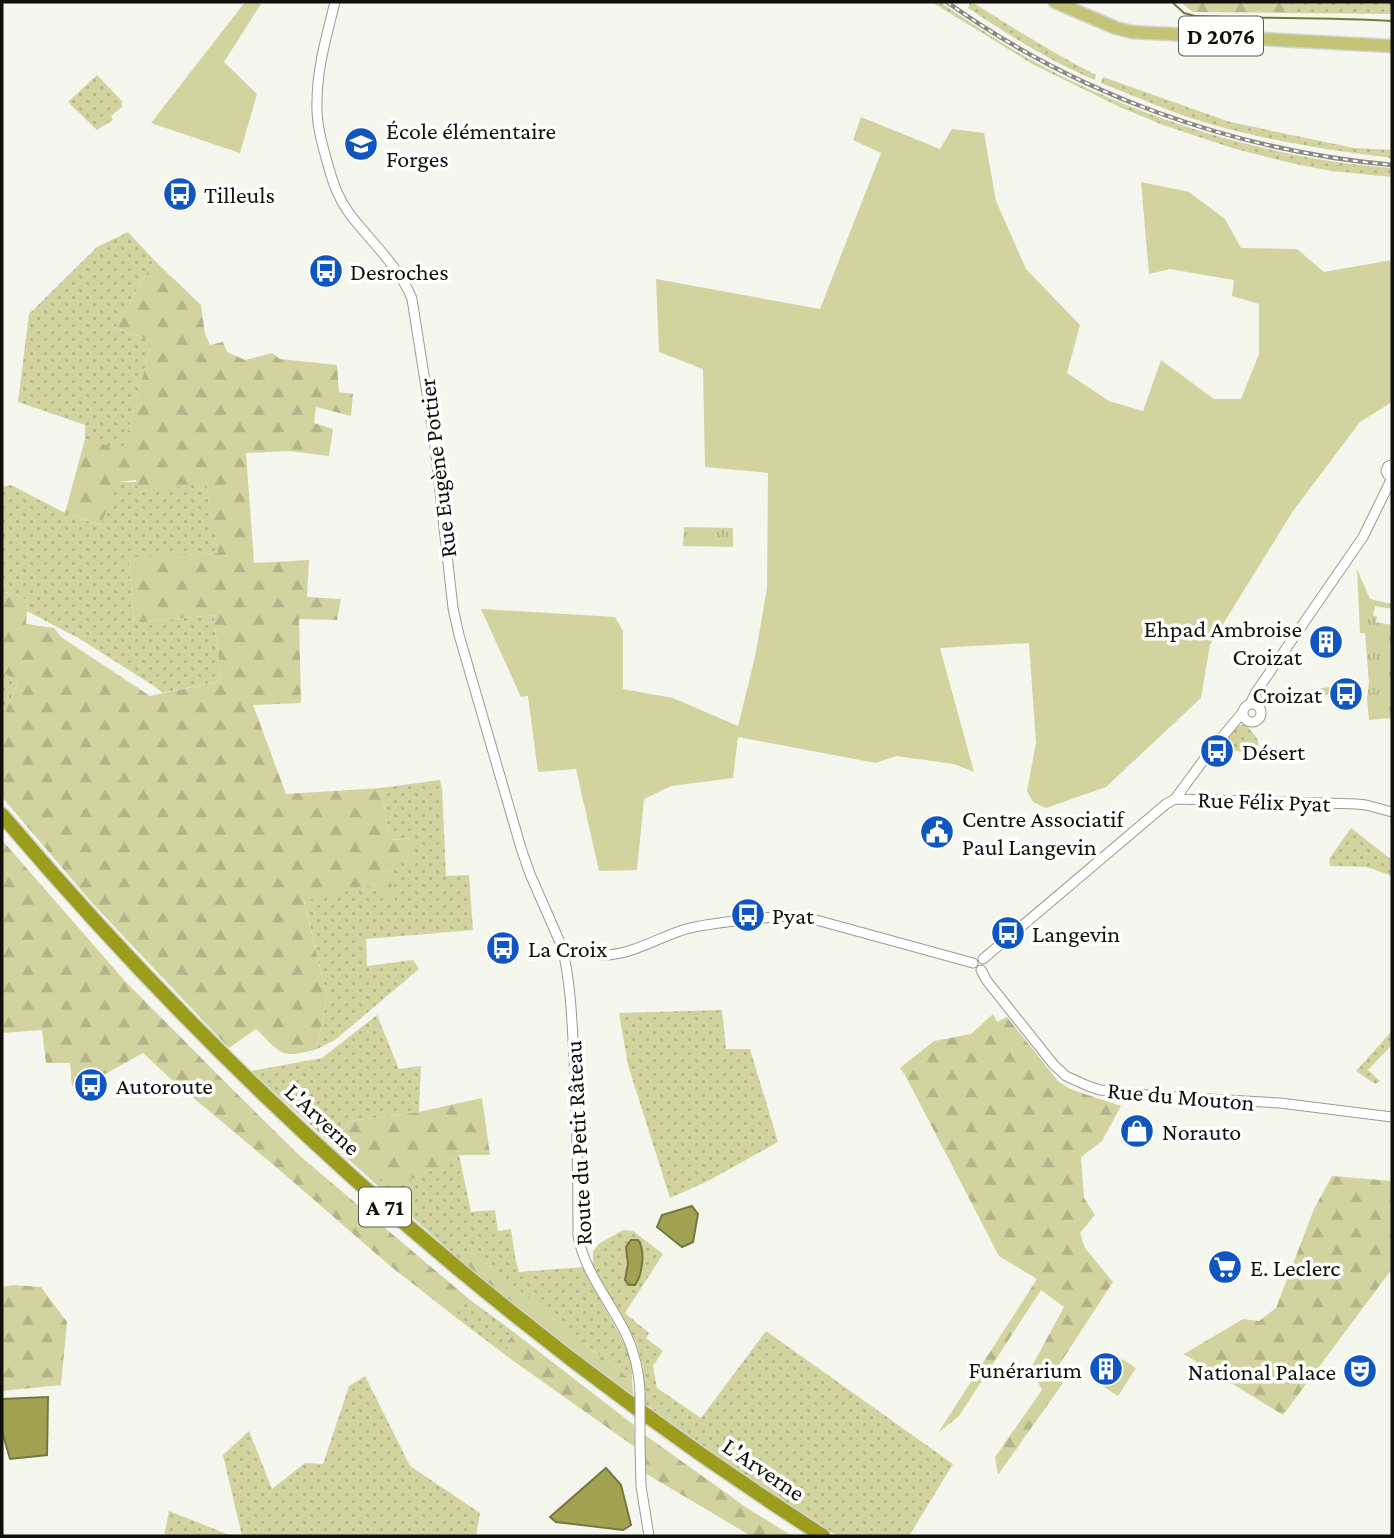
<svg xmlns="http://www.w3.org/2000/svg" width="1394" height="1538" font-family="'Crimson Pro',serif">
  <style>
    .grass { fill: url(#grass-dots) }
    .forest { fill: url(#forest-firs) }
    .park { fill: url(#park-tufts) }
    .garden { fill: #d2d4a0 }
    .water { fill: #a1a352; stroke: #76773d; stroke-width: 2 }
    .lines { fill: none; stroke-linecap: round; stroke-linejoin: round }
    .stream { stroke: #76773d; stroke-width: 2 }
    .tertiary-casing { stroke: #9b9b94; stroke-width: 11 }
    .primary-casing { stroke: #d4d4d3; stroke-width: 15 }
    .motorway-casing { stroke: #d4d4d3; stroke-width: 17 }
    .tertiary { stroke: #fff; stroke-width: 9 }
    .primary { stroke: #c4c477; stroke-width: 12 }
    .motorway { stroke: #9d9d1d; stroke-width: 14 }
    .rail-casing { stroke: #898984; stroke-width: 4.5 }
    .rail { stroke: #fffffe; stroke-width: 2; stroke-dasharray: 5; stroke-linecap: butt }
    .tertiary-bridge-casing { stroke: #9b9b94; stroke-width: 11; stroke-linecap: butt }
    .tertiary-bridge { stroke: #fff; stroke-width: 9 }
    .labels { text-anchor: middle; dominant-baseline: central; stroke-width: 7; stroke-linejoin: round; paint-order: stroke }
    .shield { fill: #fffffe; stroke: #585855; stroke-width: 2 }
    .shield-label { font-size: 23px; font-weight: bold; fill: #10100d }
    .poi-label { font-size: 24px; fill: #10100d; stroke: #fffffe; text-anchor: start }
    .street-label { font-size: 24px; fill: #10100d; stroke: #fffffe }
  </style>
  <defs>
    <pattern id="grass-dots" width="8" height="8" patternUnits="userSpaceOnUse" patternTransform="scale(1.75)"><rect width="8" height="8" fill="#d2d4a0"/><path d="M2 2h.1M6 6h.1" fill="none" stroke="#b3b589" stroke-width="1.8" stroke-linecap="round"/></pattern>
    <pattern id="forest-firs" width="22" height="20" patternUnits="userSpaceOnUse" patternTransform="scale(1.75)"><rect width="22" height="20" fill="#d2d4a0"/><path d="M5 1l3.5 6h-7zM16 11l3.5 6h-7z" fill="#b3b589"/></pattern>
    <pattern id="park-tufts" width="24" height="20" patternUnits="userSpaceOnUse" patternTransform="scale(1.75)"><rect width="24" height="20" fill="#d2d4a0"/><path d="M3 7l-1-3M5 7V3M7 7l1-3M15 17l-1-3M17 17v-4M19 17l1-3" fill="none" stroke="#b3b589"/></pattern>
  </defs>
  <rect width="100%" height="100%" fill="#f5f6ee"/>
  <path class="grass" d="M 932,2 L 940,2 C 971,23 1002,44 1035,62 C 1138,119 1275,160 1392,168 L 1392,177 L 1332,171 L 1295,164 L 1232,148 L 1163,125 L 1122,108 L 1032,64 Z
    M 970,2 L 972,2 C 1013,28 1053,53 1096,75 L 1095,80 C 1049,61 1009,35 968,8 Z
    M 1292,2 L 1392,2 L 1392,14 L 1288,13 Z
    M 97,75 L 122,101 L 122,107 L 111,116 L 113,120 L 97,130 L 68,102 Z
    M 1103,77 L 1230,122 L 1354,148 L 1392,150 L 1392,158 C 1326,150 1261,140 1197,120 C 1164,110 1133,95 1101,83 Z
    M 128,232 L 154,260 L 115,328 L 152,341 L 123,451 L 85,439 L 85,425 L 18,402 L 29,314 L 97,247 Z
    M 116,482 L 137,482 L 139,492 L 206,482 L 218,553 L 129,558 L 134,623 L 214,615 L 221,681 L 162,693 L 157,688 L 80,639 L 27,611 L 28,600 L 2,591 L 2,487 L 11,485 L 65,513 L 100,525 Z
    M 2,672 L 18,681 L 2,720 Z
    M 1358,684 L 1358,689 L 1354,692 L 1307,697 L 1271,706 L 1265,705 L 1260,699 L 1262,695 Z
    M 1246,724 L 1258,740 L 1258,755 L 1220,748 L 1236,726 Z
    M 440,780 L 442,788 L 446,876 L 469,875 L 473,930 L 366,939 L 367,966 L 413,960 L 419,969 L 335,1040 L 317,1049 L 327,996 L 304,900 L 374,884 L 397,911 L 387,866 L 413,838 L 390,840 L 381,788 Z
    M 1351,828 L 1392,860 L 1392,876 L 1367,867 L 1330,866 L 1329,859 Z
    M 722,1010 L 726,1049 L 750,1049 L 778,1142 L 710,1180 L 670,1198 L 628,1065 L 619,1013 Z
    M 377,1015 L 399,1069 L 421,1066 L 419,1112 L 350,1121 L 336,1141 L 393,1188 L 459,1155 L 471,1212 L 495,1210 L 498,1231 L 511,1229 L 515,1257 L 519,1272 L 583,1267 L 632,1358 L 632,1381 L 471,1252 L 461,1261 L 251,1071 L 322,1058 Z
    M 1392,1031 L 1392,1045 L 1368,1070 L 1380,1081 L 1375,1084 L 1356,1071 Z
    M 623,1230 L 633,1231 L 663,1254 L 625,1313 L 649,1333 L 646,1338 L 663,1351 L 653,1366 L 657,1388 L 701,1418 L 766,1331 L 953,1464 L 909,1536 L 837,1536 L 694,1443 L 644,1407 L 643,1368 L 637,1344 L 593,1266 L 593,1251 L 600,1243 Z
    M 469,1299 L 515,1333 L 506,1343 L 512,1360 L 454,1316 Z
    M 365,1376 L 410,1466 L 480,1513 L 476,1536 L 242,1536 L 223,1455 L 249,1431 L 272,1489 L 305,1463 L 323,1464 L 349,1386 Z
    M 169,1511 L 232,1536 L 164,1536 Z"/>
  <path class="forest" d="M 1180,2 L 1292,2 L 1288,13 L 1193,12 Z
    M 154,260 L 201,305 L 205,334 L 210,345 L 223,342 L 227,352 L 245,360 L 272,353 L 280,359 L 337,365 L 339,392 L 353,394 L 351,416 L 316,407 L 314,423 L 333,429 L 329,456 L 289,451 L 246,453 L 254,563 L 309,560 L 307,597 L 341,599 L 337,620 L 299,619 L 301,703 L 253,705 L 286,794 L 381,788 L 390,840 L 413,838 L 414,858 L 387,866 L 398,913 L 374,884 L 304,901 L 327,996 L 317,1049 C 280,1060 281,1053 256,1029 L 229,1048 L 93,904 L 2,797 L 2,720 L 18,681 L 2,672 L 2,591 L 28,600 L 26,624 L 54,628 L 61,637 L 150,696 L 221,681 L 214,615 L 134,623 L 129,557 L 218,553 L 206,483 L 139,492 L 136,480 L 117,482 L 101,525 L 65,513 L 85,439 L 123,450 L 152,341 L 115,328 Z
    M 2,840 L 124,980 L 229,1086 L 300,1156 L 469,1299 L 454,1316 L 389,1265 L 276,1167 L 173,1081 L 143,1053 L 98,1078 L 72,1086 L 70,1063 L 46,1063 L 42,1030 L 2,1033 Z
    M 993,1014 L 997,1022 L 1007,1017 L 1058,1081 L 1070,1089 L 1121,1106 L 1102,1141 L 1081,1157 L 1084,1198 L 1095,1215 L 1080,1233 L 1085,1248 L 1113,1282 L 1055,1371 L 1063,1383 L 998,1475 L 995,1457 L 1042,1390 L 1031,1368 L 1064,1307 L 1041,1290 L 959,1416 L 938,1433 L 1037,1279 L 999,1256 L 905,1075 L 900,1068 L 934,1041 L 971,1034 Z
    M 482,1098 L 490,1155 L 459,1155 L 392,1189 L 336,1141 L 350,1121 L 419,1112 Z
    M 1332,1176 L 1392,1181 L 1392,1269 L 1283,1415 L 1184,1354 L 1243,1319 L 1259,1321 L 1276,1308 L 1314,1209 Z
    M 470,1251 L 632,1381 L 634,1401 L 488,1285 L 461,1261 Z
    M 13,1285 L 41,1287 L 67,1322 L 61,1385 L 2,1391 L 2,1287 Z
    M 515,1333 L 634,1425 L 635,1447 L 512,1360 L 506,1343 Z
    M 645,1435 L 747,1508 L 792,1536 L 751,1536 L 645,1473 Z"/>
  <path class="park" d="M 684,527 L 733,528 L 733,547 L 683,546 Z
    M 1357,569 L 1370,599 L 1392,604 L 1392,609 L 1375,606 L 1373,615 L 1377,617 L 1376,622 L 1392,625 L 1392,718 L 1369,720 L 1367,699 L 1369,683 L 1365,633 L 1360,633 Z"/>
  <path class="garden" d="M 245,2 L 257,2 L 261,4 L 224,62 L 257,94 L 240,153 L 151,123 Z
    M 861,117 L 940,149 L 952,129 L 984,133 L 996,201 L 1026,269 L 1080,325 L 1067,373 L 1109,401 L 1143,411 L 1161,360 L 1214,399 L 1241,399 L 1259,354 L 1259,304 L 1232,296 L 1234,280 L 1170,269 L 1149,274 L 1141,182 L 1189,192 L 1225,219 L 1241,248 L 1297,249 L 1324,272 L 1392,260 L 1392,402 L 1360,422 L 1293,511 L 1210,645 L 1201,698 L 1106,787 L 1046,808 L 1033,802 L 1027,791 L 1036,743 L 1029,643 L 940,648 L 974,772 L 954,764 L 896,756 L 876,763 L 738,737 L 733,778 L 671,786 L 644,799 L 637,870 L 599,871 L 576,769 L 538,772 L 528,696 L 521,697 L 481,609 L 615,617 L 623,631 L 623,689 L 673,698 L 738,726 L 755,657 L 767,588 L 768,473 L 705,467 L 703,369 L 659,352 L 656,279 L 820,309 L 881,153 L 853,140 Z
    M 1122,1359 L 1136,1368 L 1118,1396 L 1104,1387 Z"/>
  <path class="water" d="M 692,1206 L 698,1214 L 693,1242 L 682,1247 L 657,1227 L 662,1215 Z
    M 631,1240 L 638,1240 C 646,1251 642,1275 635,1285 L 629,1285 L 625,1280 L 628,1264 L 626,1247 Z
    M 48,1397 L 47,1455 L 10,1459 L 2,1431 L 2,1399 Z
    M 606,1468 L 621,1485 L 631,1525 L 623,1530 L 556,1522 L 550,1517 Z"/>
  <g class="lines">
    <path class="stream" d="M 1172,2 L 1184,13 L 1195,16 C 1261,19 1327,17 1392,21"/>
    <g class="tertiary-casing">
      <path id="tertiary" d="M 335,2 C 327,34 317,68 317,102 C 316,123 322,144 328,165 C 333,183 338,198 349,213 C 370,241 399,266 412,299 L 434,438 L 453,608 L 459,635 L 521,848 L 530,874 L 562,947 C 571,983 572,1022 574,1059 C 577,1118 578,1177 578,1236 C 585,1273 610,1301 626,1334 C 635,1353 639,1371 640,1392
        M 1392,465 L 1388,466 L 1386,471 L 1388,475 L 1392,476
        M1243 713a9 9 0 1 1 18 0a9 9 0 1 1-18 0Z
        M 1250,704 L 1256,692 L 1363,537 L 1391,480 L 1391,476
        M 1175,799 L 1208,754 L 1243,712
        M 562,947 C 575,951 589,955 604,955 C 632,955 659,937 686,929 C 705,924 725,922 744,920 C 766,918 787,914 809,918 L 973,963
        M 983,959 L 1166,804 L 1175,799 L 1357,804 L 1366,805 L 1392,812
        M 981,970 L 987,981 L 1054,1065 L 1066,1076 L 1088,1086 L 1100,1090 L 1157,1096 L 1280,1103 L 1392,1117
        M 640,1444 L 641,1486 L 649,1536"/>
    </g>
    <g class="primary-casing">
      <path id="primary" d="M 1055,2 L 1116,28 L 1132,32 L 1392,46"/>
    </g>
    <g class="motorway-casing">
      <path id="motorway" d="M 2,815 C 239,1095 514,1338 823,1536"/>
    </g>
    <use href="#tertiary" class="tertiary"/>
    <use href="#primary" class="primary"/>
    <use href="#motorway" class="motorway"/>
    <g class="rail-casing">
      <path id="rail" d="M 947,2 C 1077,95 1232,150 1392,165"/>
    </g>
    <use href="#rail" class="rail"/>
    <g class="tertiary-bridge-casing">
      <path id="tertiary-bridge" d="M 640,1444 L 640,1392"/>
    </g>
    <use href="#tertiary-bridge" class="tertiary-bridge"/>
  </g>
  <defs>
    <g id="school-disc" transform="scale(1.75)"><circle r="9.5" fill="#0f56c0" stroke="#fffffe"/><path d="M0-5L7-2L0 1L-7-2ZM-4 1L0 2.5L4 1V4Q0 6-4 4Z" fill="#fff"/></g>
    <g id="bus-disc" transform="scale(1.75)"><circle r="9.5" fill="#0f56c0" stroke="#fffffe"/><path d="M-5-6H5V4H4V6H2V4H-2V6H-4V4H-5ZM-3.5-4V0h7V-4ZM-3.5 1.2v1.5H-2V1.2ZM2 1.2v1.5H3.5V1.2Z" fill="#fff"/></g>
    <g id="building-disc" transform="scale(1.75)"><circle r="9.5" fill="#0f56c0" stroke="#fffffe"/><path d="M-4-6H4V6H1V3H-1V6H-4ZM-2.5-4.3h1.7v1.8h-1.7ZM.8-4.3h1.7v1.8H.8ZM-2.5-1h1.7V.8h-1.7ZM.8-1h1.7V.8H.8Z" fill="#fff"/></g>
    <g id="civic-disc" transform="scale(1.75)"><circle r="9.5" fill="#0f56c0" stroke="#fffffe"/><path d="M-.6-6.5H3V-4.5H.6V-3L4-1V1h2V6H-6V1h2V-1L-.6-3ZM-1.2 2.5V6h2.4V2.5Z" fill="#fff"/></g>
    <g id="shop-disc" transform="scale(1.75)"><circle r="9.5" fill="#0f56c0" stroke="#fffffe"/><path d="M-5-2.5h2.3a2.7 3.5 0 0 1 5.4 0H5L5.5 6h-11ZM-1.5-2.5h3a1.5 2.3 0 0 0-3 0Z" fill="#fff"/></g>
    <g id="supermarket-disc" transform="scale(1.75)"><circle r="9.5" fill="#0f56c0" stroke="#fffffe"/><path d="M-6-5.5h2.5l.6 2H6L4.5 2H-2.5L-4.4-4H-6ZM-1.5 3.2a1.3 1.3 0 1 0 .1 0ZM3 3.2a1.3 1.3 0 1 0 .1 0Z" fill="#fff"/></g>
    <g id="theatre-disc" transform="scale(1.75)"><circle r="9.5" fill="#0f56c0" stroke="#fffffe"/><path d="M-5-5.5Q0-4 5-5.5V0Q5 5 0 6Q-5 5-5 0ZM-3.3-2.5H-1v1.5H-3.3ZM1-2.5H3.3v1.5H1ZM-2.8 1Q0 5.5 2.8 1Z" fill="#fff"/></g>
  </defs>
  <g fill-rule="evenodd">
    <use href="#school-disc" x="361" y="144"/>
    <use href="#bus-disc" x="180" y="194"/>
    <use href="#bus-disc" x="326" y="271"/>
    <use href="#building-disc" x="1326" y="642"/>
    <use href="#bus-disc" x="1346" y="694"/>
    <use href="#bus-disc" x="1217" y="751"/>
    <use href="#civic-disc" x="937" y="832"/>
    <use href="#bus-disc" x="748" y="915"/>
    <use href="#bus-disc" x="1008" y="933"/>
    <use href="#bus-disc" x="503" y="948"/>
    <use href="#bus-disc" x="91" y="1085"/>
    <use href="#shop-disc" x="1137" y="1131"/>
    <use href="#supermarket-disc" x="1225" y="1267"/>
    <use href="#building-disc" x="1106" y="1369"/>
    <use href="#theatre-disc" x="1360" y="1371"/>
  </g>
  <g class="labels">
    <g class="shield">
      <rect x="1179" y="16.5" width="84" height="39" rx="5"/>
      <rect x="359" y="1187.5" width="52" height="39" rx="5"/>
    </g>
    <g class="shield-label">
      <text x="1221" y="36">D 2076</text>
      <text x="385" y="1207">A 71</text>
    </g>
    <g class="poi-label">
      <text x="386" y="130">École élémentaire<tspan x="386" dy="28">Forges</tspan></text>
      <text x="204" y="194">Tilleuls</text>
      <text x="350" y="271">Desroches</text>
      <text x="1302" y="628" text-anchor="end">Ehpad Ambroise<tspan x="1302" dy="28">Croizat</tspan></text>
      <text x="1322" y="694" text-anchor="end">Croizat</text>
      <text x="1242" y="751">Désert</text>
      <text x="962" y="818">Centre Associatif<tspan x="962" dy="28">Paul Langevin</tspan></text>
      <text x="772" y="915">Pyat</text>
      <text x="1032" y="933">Langevin</text>
      <text x="528" y="948">La Croix</text>
      <text x="116" y="1085">Autoroute</text>
      <text x="1162" y="1131">Norauto</text>
      <text x="1250" y="1267">E. Leclerc</text>
      <text x="1082" y="1369" text-anchor="end">Funérarium</text>
      <text x="1336" y="1371" text-anchor="end">National Palace</text>
    </g>
    <g class="street-label">
      <text transform="translate(437 468) rotate(-97)">Rue Eugène Pottier</text>
      <text transform="translate(1264 801) rotate(2)">Rue Félix Pyat</text>
      <text transform="translate(1181 1096) rotate(5)">Rue du Mouton</text>
      <text transform="translate(323 1119) rotate(43)">L'Arverne</text>
      <text transform="translate(578 1143) rotate(-93)">Route du Petit Râteau</text>
      <text transform="translate(764 1469) rotate(34)">L'Arverne</text>
    </g>
  </g>
  <rect width="1394" height="1538" fill="none" stroke="#10100d" stroke-width="7"/>
</svg>
